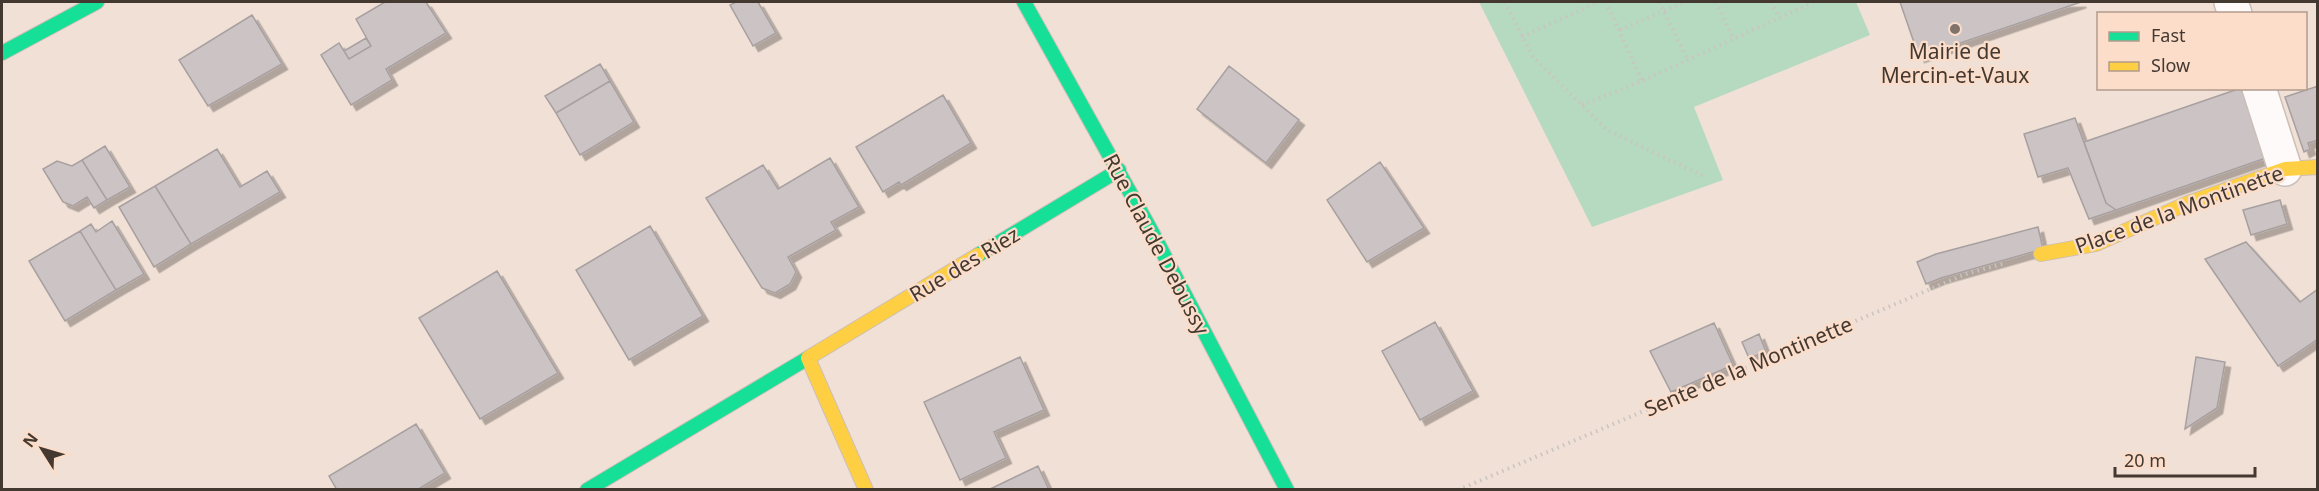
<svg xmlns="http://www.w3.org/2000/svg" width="2319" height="491" font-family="'Noto Sans',sans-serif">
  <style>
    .green { fill: #b5dac0 }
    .building { fill: #cbc3c4; stroke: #a8a0a0; stroke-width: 1.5; filter: url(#shadow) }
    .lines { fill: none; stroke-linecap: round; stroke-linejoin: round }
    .street-casing { stroke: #ccbfb7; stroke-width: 36 }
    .fast-casing { stroke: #ccbfb7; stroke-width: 16 }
    .slow-casing { stroke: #ccbfb7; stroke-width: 16 }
    .path { stroke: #cac4c0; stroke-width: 4; stroke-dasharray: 1.5 4.5; stroke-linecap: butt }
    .street { stroke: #fdfaf9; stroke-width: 33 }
    .fast { stroke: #16e098; stroke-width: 14 }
    .slow { stroke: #ffcf43; stroke-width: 14 }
    .poi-dot { fill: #80736a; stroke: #fbddca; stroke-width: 2 }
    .labels { text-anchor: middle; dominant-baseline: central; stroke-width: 4.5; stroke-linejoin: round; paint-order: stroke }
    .poi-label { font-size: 21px; fill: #443931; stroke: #fbddca }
    .street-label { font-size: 21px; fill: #443931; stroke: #fbddca }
  </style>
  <defs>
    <filter id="shadow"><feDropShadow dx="5.5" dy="5.5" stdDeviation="0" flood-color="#0004"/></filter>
  </defs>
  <rect width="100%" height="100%" fill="#f0e0d5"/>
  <path class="green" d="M 1479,2 L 1856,2 L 1870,35 L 1694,107 L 1723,180 L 1592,227 Z"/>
  <path class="building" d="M 385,2 L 426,2 L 446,33 L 386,69 L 392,80 L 351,105 L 321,55 L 339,43 L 349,59 L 371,46 L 356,19 Z
    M 736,2 L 758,2 L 776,33 L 753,46 L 730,5 Z
    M 1900,2 L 2081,2 L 1919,57 Z
    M 252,15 L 282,64 L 208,106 L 179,60 Z
    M 366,38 L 371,46 L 349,59 L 344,51 Z
    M 600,64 L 610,81 L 556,113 L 545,96 Z
    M 1229,66 L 1299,120 L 1266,163 L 1197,109 Z
    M 610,81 L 634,122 L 580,155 L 556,113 Z
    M 2318,86 L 2318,140 L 2308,143 L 2310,149 L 2304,152 L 2285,97 Z
    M 2241,88 L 2266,158 L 2116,210 L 2106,203 L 2084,142 Z
    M 943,95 L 971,143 L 901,185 L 899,182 L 883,192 L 856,147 Z
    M 2075,118 L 2106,203 L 2116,210 L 2089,219 L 2068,168 L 2038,177 L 2024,134 Z
    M 105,146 L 130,187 L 107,200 L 82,160 Z
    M 217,149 L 240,187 L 267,171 L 280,192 L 191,244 L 155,186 Z
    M 830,158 L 859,207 L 831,222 L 836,230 L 788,257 L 796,272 L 790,284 L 775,293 L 762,288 L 706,198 L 763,165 L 778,189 Z
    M 82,160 L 107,200 L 94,208 L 87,197 L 73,206 L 63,202 L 43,169 L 57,161 L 72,166 Z
    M 1380,162 L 1424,228 L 1367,262 L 1327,200 Z
    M 155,186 L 191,244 L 154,267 L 119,207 Z
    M 2280,200 L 2287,224 L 2251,235 L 2243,210 Z
    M 112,221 L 144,274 L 116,290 L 80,231 L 91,224 L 96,232 Z
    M 650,226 L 703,316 L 629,360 L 576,270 Z
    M 2038,227 L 2043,249 L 1941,278 L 1926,284 L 1917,262 L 1936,254 Z
    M 80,231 L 116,290 L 65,321 L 29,261 Z
    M 2246,242 L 2300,302 L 2318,289 L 2318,339 L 2278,366 L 2205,259 Z
    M 497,271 L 558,373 L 480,419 L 419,318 Z
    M 1435,322 L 1473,391 L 1420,420 L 1382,351 Z
    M 1714,323 L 1733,365 L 1671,392 L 1650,351 Z
    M 1759,334 L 1766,352 L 1749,358 L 1742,342 Z
    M 1020,357 L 1044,410 L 994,432 L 1006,458 L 960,480 L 924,402 Z
    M 2196,357 L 2225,362 L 2217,408 L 2185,429 Z
    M 416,424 L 445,473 L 417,490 L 337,490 L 329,476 Z
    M 1038,466 L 1049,490 L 988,490 Z"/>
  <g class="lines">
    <g class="street-casing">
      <path id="street" d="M 2231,2 L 2235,14
        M 2259,88 L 2285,169"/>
    </g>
    <g class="fast-casing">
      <path id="fast" d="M 1024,2 L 1152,232 L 1287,490
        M 2,53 L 97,2
        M 978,255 L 1119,170
        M 587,490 L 808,358"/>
    </g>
    <g class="slow-casing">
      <path id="slow" d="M 2041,254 L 2096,244 L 2188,203 L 2285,169 L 2318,167
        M 866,490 L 808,358 L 978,255"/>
    </g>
    <path class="path" d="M 1505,2 L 1533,57 L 1607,130 L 1703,176
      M 1606,2 L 1642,81
      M 1659,2 L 1688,60
      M 1716,2 L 1733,38
      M 1771,2 L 1779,17
      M 1620,30 L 1684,2
      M 1522,37 L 1598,2
      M 1582,105 L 1642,81 L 1814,2
      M 1458,490 L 1966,274 L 2003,264"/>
    <use href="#street" class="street"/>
    <use href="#fast" class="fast"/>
    <use href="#slow" class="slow"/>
  </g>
  <circle class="poi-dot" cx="1955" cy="29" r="6"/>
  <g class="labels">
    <g class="poi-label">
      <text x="1955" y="51">Mairie de<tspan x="1955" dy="24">Mercin-et-Vaux</tspan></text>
    </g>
    <g class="street-label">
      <text transform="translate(2179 209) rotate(-20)">Place de la Montinette</text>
      <text transform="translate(1157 244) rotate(62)">Rue Claude Debussy</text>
      <text transform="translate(964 264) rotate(-31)">Rue des Riez</text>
      <text transform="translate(1748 366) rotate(-23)">Sente de la Montinette</text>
    </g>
  </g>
  <rect width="2319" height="491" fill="none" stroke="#443931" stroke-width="6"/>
  <rect x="2097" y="12" width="210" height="78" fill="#fbddca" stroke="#b29b8d" stroke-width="1.5"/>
  <rect x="2109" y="32" width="30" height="9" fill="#16e098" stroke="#b29b8d" stroke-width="1.5"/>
  <text x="2151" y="42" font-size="18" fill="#443931">Fast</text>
  <rect x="2109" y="62" width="30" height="9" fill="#ffcf43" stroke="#b29b8d" stroke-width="1.5"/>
  <text x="2151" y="72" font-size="18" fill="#443931">Slow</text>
  <g transform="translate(42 449) rotate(307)" stroke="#fbddca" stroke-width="4.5" paint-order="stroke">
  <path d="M0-4.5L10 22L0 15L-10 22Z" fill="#443931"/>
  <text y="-9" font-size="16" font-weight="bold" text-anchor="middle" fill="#443931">N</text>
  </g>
  <path d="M2115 467v9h140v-9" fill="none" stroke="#443931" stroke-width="3"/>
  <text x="2124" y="467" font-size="18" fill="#443931" stroke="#fbddca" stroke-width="4.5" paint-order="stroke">20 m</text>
</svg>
